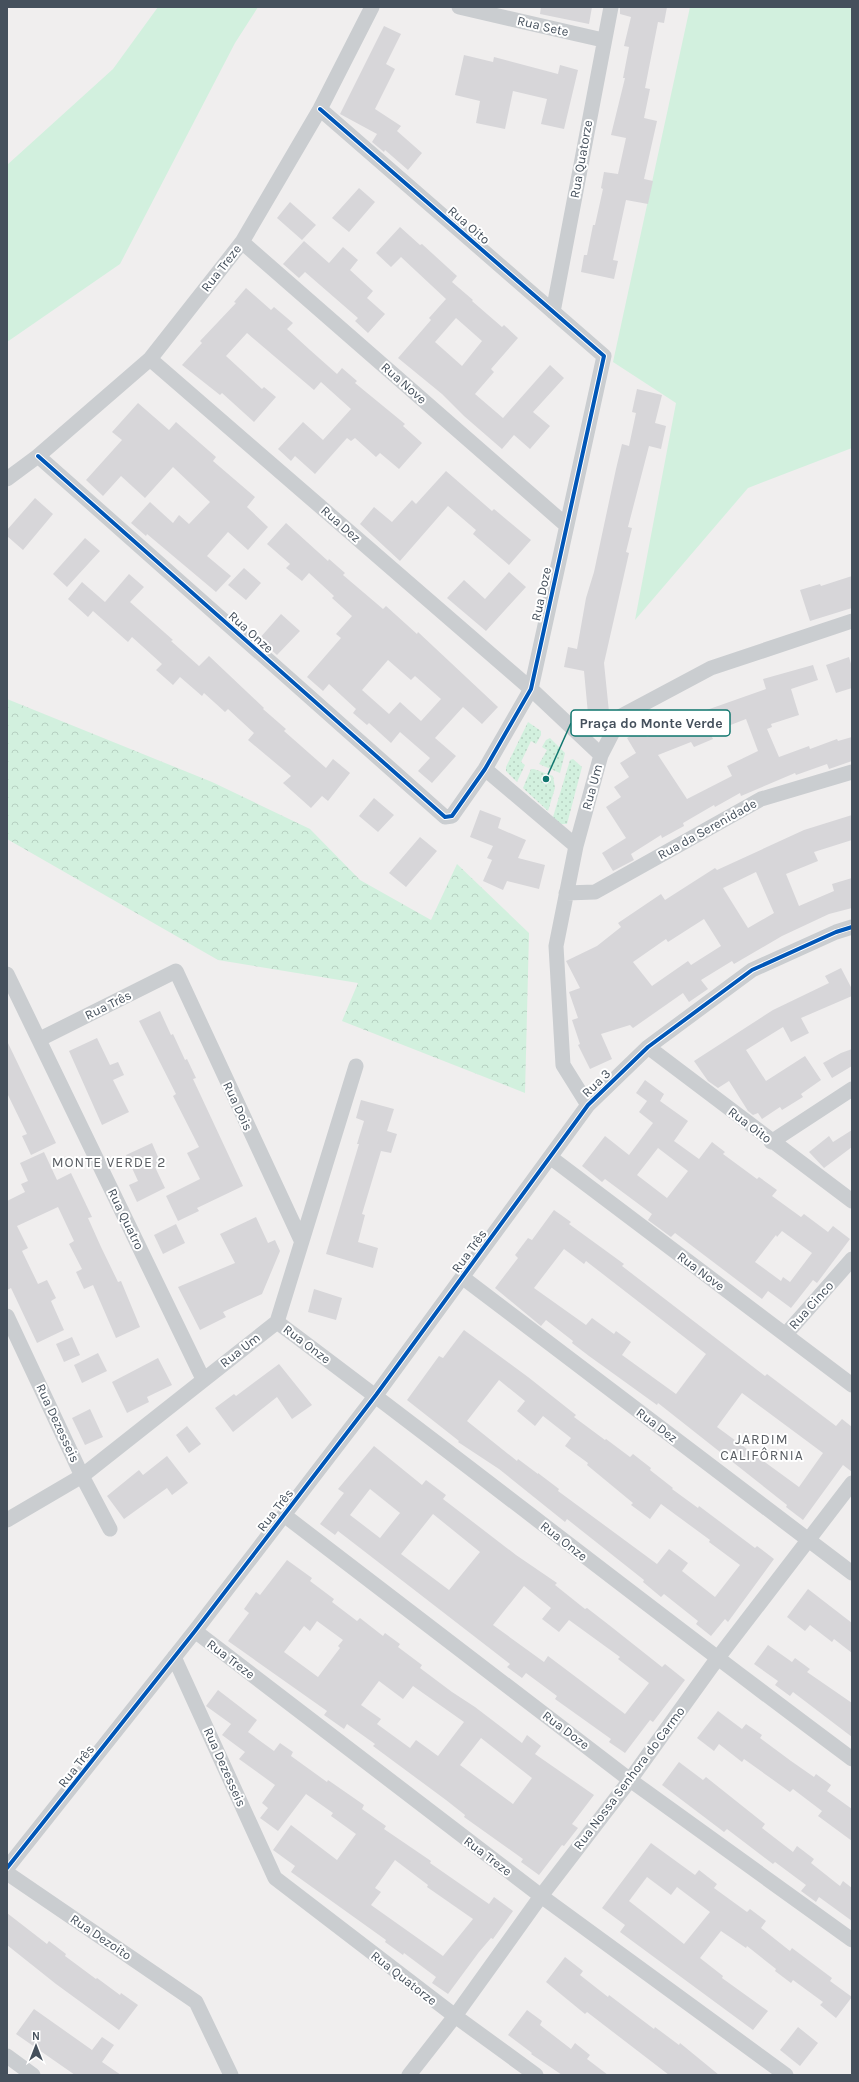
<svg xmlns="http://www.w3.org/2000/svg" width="859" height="2082" font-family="Karla,sans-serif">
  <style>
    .grass { fill: #d2f0de }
    .forest { fill: url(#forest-crowns) }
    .garden { fill: url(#garden-dots) }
    .building { fill: #d7d6d9; fill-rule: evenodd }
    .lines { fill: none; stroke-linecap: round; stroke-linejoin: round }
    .minor { stroke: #cacdd0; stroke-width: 15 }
    .cycleway-casing { stroke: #fff; stroke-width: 6 }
    .cycleway { stroke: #0057b8; stroke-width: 4 }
    .labels { text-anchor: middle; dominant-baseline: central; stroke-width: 4; stroke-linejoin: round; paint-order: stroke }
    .street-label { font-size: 13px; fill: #45505c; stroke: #fff }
    .neighbourhood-label { font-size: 14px; letter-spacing: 1px; fill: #5a5e63; stroke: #fff }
    .leader { fill: none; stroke: #0f766e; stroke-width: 1.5 }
    .callout-dot { fill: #0f766e; stroke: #fff; stroke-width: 1.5 }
    .callout { fill: #fff; stroke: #0f766e; stroke-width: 1.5 }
    .callout-label { font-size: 14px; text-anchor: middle; font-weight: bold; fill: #45505c }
  </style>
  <defs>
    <pattern id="forest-crowns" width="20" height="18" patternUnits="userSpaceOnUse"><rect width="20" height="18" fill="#d2f0de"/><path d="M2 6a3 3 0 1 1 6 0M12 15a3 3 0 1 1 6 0" fill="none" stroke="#b6d0c1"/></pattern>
    <pattern id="garden-dots" width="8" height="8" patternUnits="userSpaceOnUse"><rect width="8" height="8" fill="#d2f0de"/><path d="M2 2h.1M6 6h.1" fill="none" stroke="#b6d0c1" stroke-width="1.8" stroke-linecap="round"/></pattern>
  </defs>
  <rect width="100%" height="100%" fill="#f0eeee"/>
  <path class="grass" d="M 158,7 L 258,7 L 235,43 L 120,264 L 7,342 L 7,165 L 113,69 Z
    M 690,7 L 852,7 L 852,448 L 748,488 L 635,620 L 676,403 L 613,362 Z"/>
  <path class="forest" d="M 7,699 L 212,782 L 310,829 L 360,880 L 431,920 L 457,864 L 529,933 L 525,1093 L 342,1021 L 358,983 L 218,960 L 7,839 Z"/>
  <path class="garden" d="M 528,722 L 541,731 L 541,735 L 536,744 L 531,741 L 521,762 L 525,765 L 517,782 L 506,771 L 506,767 Z
    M 550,738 L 565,753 L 560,773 L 539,764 L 547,750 L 542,747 L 546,740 Z
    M 573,759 L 582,767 L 567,824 L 559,824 L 553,817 L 570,760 Z
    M 531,769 L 534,769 L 553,776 L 555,788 L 548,811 L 523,788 Z"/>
  <path class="building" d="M 541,7 L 592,7 L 589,24 L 540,14 Z
    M 620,7 L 667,7 L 664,23 L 658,22 L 645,88 L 650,89 L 644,118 L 657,121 L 644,179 L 653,181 L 648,204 L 626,200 L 613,260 L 618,261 L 614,279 L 581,272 L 584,255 L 587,255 L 593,225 L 595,225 L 603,189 L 601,188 L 604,172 L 618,174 L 626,138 L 611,135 L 625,78 L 623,78 L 629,47 L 624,46 L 631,17 L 620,14 Z
    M 384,26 L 401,34 L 386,64 L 395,69 L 375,109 L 401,126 L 397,131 L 422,153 L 408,170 L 385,150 L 384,152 L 372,142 L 377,134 L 340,114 Z
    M 464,55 L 493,62 L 494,57 L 558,74 L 560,65 L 578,70 L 564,129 L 541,124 L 547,99 L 513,91 L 505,129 L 476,123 L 480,101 L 455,95 Z
    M 359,188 L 375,202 L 349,232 L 332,218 Z
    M 290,202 L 316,225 L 302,240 L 277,218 Z
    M 400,227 L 420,245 L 422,244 L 457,276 L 452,282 L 473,300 L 472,301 L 502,327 L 504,325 L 518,338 L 491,369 L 494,372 L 475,394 L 503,418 L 550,365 L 564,378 L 533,412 L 550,426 L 530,449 L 514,435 L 502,449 L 464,416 L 442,394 L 398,358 L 431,320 L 429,318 L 446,299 L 401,257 L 391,267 L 376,253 ZM 456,318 L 482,341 L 462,366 L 435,342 Z
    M 304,241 L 329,263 L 343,247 L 358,260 L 350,270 L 373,291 L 367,298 L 385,314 L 368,333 L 355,321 L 358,318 L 305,272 L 299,278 L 283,264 Z
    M 246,288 L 271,310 L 274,307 L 293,323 L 287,329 L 310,350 L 337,374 L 342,368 L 357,381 L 355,383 L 405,424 L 403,426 L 422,443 L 399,469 L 380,453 L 376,457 L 355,438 L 351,441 L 347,438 L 315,474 L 295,456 L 291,461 L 278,449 L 303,422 L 323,440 L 351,409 L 321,382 L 314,390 L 247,333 L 226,356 L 262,389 L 264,387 L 276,397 L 254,422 L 222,393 L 220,395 L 182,365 L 202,343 L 200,341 L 236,303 L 234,302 Z
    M 637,389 L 662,395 L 655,423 L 666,426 L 661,449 L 649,446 L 628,527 L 632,528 L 626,552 L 629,553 L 604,663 L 609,712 L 588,714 L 584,671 L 564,667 L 568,647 L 577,649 L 586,598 L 594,572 L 616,469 L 622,444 L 629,446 L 636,413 L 632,412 Z
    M 138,403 L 169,430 L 176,422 L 216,457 L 213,461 L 255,497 L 247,507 L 268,527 L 248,550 L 228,532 L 207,556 L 231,576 L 216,592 L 147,534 L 146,536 L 131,523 L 150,502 L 173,523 L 179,515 L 189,524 L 210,502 L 173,467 L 145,498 L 121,476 L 103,496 L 86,480 L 122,440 L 112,432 Z
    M 446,471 L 492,511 L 494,509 L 531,540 L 509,565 L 473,534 L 476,530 L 448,506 L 400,561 L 360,524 L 374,507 L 392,522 L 412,500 L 416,504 Z
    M 35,498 L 53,514 L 23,550 L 7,536 L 7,530 Z
    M 286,523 L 328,561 L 329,559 L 345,573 L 343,575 L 383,609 L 386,606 L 417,634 L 418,632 L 498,707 L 482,724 L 463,707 L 435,738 L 456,756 L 432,783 L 418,771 L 430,758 L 400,732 L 391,743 L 369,723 L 367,725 L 353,713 L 356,709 L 329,684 L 323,691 L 307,677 L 341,638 L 336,634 L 352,616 L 332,598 L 334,596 L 309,573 L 302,581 L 286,568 L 290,564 L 267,544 ZM 388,660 L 411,680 L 415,676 L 441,699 L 421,721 L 400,702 L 389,714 L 362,690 Z
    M 85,538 L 100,551 L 67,587 L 53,574 Z
    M 244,568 L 261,583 L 246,600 L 228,585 Z
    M 509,572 L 526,587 L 486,631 L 447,598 L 464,580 L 485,599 Z
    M 129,574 L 144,587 L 130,602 L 173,640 L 171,641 L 199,666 L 209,656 L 264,708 L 263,709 L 286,729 L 284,731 L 326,768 L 333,759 L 350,773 L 328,801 L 322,796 L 311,808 L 283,783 L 291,776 L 248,740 L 254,733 L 228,709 L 225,712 L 204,693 L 202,696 L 180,677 L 173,685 L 156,670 L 162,664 L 132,637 L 128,642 L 93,611 L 88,617 L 68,599 L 82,582 L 105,602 Z
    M 852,576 L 852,608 L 810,621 L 800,590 L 820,584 L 821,586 Z
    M 281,614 L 300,631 L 277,655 L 259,639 Z
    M 849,657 L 852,667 L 852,688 L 836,693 L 826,665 Z
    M 813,665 L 818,680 L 791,689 L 799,715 L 771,724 L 772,727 L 767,729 L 779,757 L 809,746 L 810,749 L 837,739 L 838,741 L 852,737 L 852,761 L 829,769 L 827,764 L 796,775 L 795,773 L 741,796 L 740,793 L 715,807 L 714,805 L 683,823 L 684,826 L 662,838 L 661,835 L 631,854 L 634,860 L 613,871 L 602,853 L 626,838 L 606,807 L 621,797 L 614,787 L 629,777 L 620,763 L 636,753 L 627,738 L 642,729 L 647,737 L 683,722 L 682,720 L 701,712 L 766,689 L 763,679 ZM 746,719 L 758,751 L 727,766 L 732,776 L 687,799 L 658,755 L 691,742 L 694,747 L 713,739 L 710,733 Z
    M 374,798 L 394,815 L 378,832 L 359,816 Z
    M 480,810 L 501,818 L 498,828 L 526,840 L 518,858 L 545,865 L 539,889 L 507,881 L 503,890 L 483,881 L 492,860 L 487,858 L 493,846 L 470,837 Z
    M 852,815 L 852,840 L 814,852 L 818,861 L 786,874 L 799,906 L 834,891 L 832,884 L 852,878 L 852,908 L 829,914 L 782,936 L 734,964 L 732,961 L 701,980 L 708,989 L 689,1002 L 683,993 L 633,1028 L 630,1025 L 601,1034 L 612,1059 L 590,1069 L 578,1045 L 580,1044 L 572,1020 L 578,1018 L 569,992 L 580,988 L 566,961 L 597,946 L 621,927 L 618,923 L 661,894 L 665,900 L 715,868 L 717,870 L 804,830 ZM 756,872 L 774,913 L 748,928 L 723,888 ZM 704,919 L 721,946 L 691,965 L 688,961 L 652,986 L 633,962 L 666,939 L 668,942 Z
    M 420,837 L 437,851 L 406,887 L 389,873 Z
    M 841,968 L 852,989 L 852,996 L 801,1018 L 809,1033 L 791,1042 L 783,1027 L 746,1050 L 766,1081 L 805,1056 L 821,1080 L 801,1094 L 803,1097 L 782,1110 L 780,1107 L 762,1119 L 758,1113 L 753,1115 L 748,1111 L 729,1081 L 718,1088 L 708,1081 L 694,1061 L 773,1010 L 829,983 L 825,976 Z
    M 160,1011 L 171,1035 L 173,1034 L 185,1060 L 187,1059 L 196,1078 L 193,1079 L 243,1186 L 197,1208 L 199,1211 L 178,1221 L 166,1196 L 200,1179 L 187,1153 L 199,1147 L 173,1096 L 176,1094 L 139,1021 Z
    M 97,1038 L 110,1065 L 118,1062 L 124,1075 L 113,1080 L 129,1112 L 102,1125 L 69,1051 Z
    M 7,1041 L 56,1143 L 31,1155 L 22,1136 L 27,1134 L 7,1093 Z
    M 852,1049 L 852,1066 L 832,1078 L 823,1063 L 841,1053 Z
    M 645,1080 L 664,1094 L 660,1101 L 688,1121 L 674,1141 L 699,1159 L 712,1142 L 725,1152 L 723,1154 L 757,1179 L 759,1177 L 777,1190 L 772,1196 L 801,1217 L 804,1214 L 828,1232 L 833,1226 L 850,1239 L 817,1283 L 813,1280 L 791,1308 L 768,1291 L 762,1299 L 675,1233 L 671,1237 L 648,1220 L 652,1214 L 605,1179 L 602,1182 L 582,1166 L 605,1136 L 629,1155 L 653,1123 L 639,1112 L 647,1101 L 636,1093 ZM 658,1148 L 688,1171 L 667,1198 L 637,1175 ZM 782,1231 L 812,1253 L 790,1282 L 783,1277 L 781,1281 L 755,1262 L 776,1235 L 777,1237 Z
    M 361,1100 L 394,1109 L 387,1131 L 397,1134 L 391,1153 L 381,1151 L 362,1214 L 365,1215 L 358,1242 L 378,1248 L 373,1268 L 326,1254 L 359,1144 L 357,1144 L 364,1121 L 356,1118 Z
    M 852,1130 L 852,1147 L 824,1168 L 809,1152 L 829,1136 L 833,1142 Z
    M 152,1143 L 161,1164 L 155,1167 L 165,1188 L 137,1202 L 129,1185 L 138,1181 L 126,1155 Z
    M 44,1152 L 57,1180 L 71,1173 L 92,1217 L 88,1218 L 101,1247 L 118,1282 L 121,1281 L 140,1327 L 116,1338 L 93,1285 L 84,1289 L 76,1272 L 82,1269 L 69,1244 L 74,1241 L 58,1207 L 17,1226 L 28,1248 L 22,1251 L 38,1284 L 47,1280 L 56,1298 L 51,1301 L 64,1330 L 37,1343 L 11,1288 L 7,1290 L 7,1201 L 25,1192 L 21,1184 L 28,1181 L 20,1163 Z
    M 554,1210 L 571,1222 L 569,1224 L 624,1264 L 622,1266 L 765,1376 L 767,1374 L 836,1426 L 842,1419 L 852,1427 L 852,1472 L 843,1465 L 803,1520 L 786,1507 L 787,1505 L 658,1403 L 657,1405 L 589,1356 L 572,1343 L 573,1341 L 546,1320 L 541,1326 L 495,1288 L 518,1258 L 515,1255 L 528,1238 L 532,1240 ZM 564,1249 L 584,1264 L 586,1261 L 706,1354 L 676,1394 L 622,1355 L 631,1342 L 616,1331 L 614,1334 L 592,1318 L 586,1325 L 534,1288 ZM 742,1393 L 823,1453 L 799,1487 L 717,1427 Z
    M 256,1217 L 268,1243 L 275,1240 L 280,1251 L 262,1294 L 223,1312 L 226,1317 L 200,1330 L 178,1287 L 235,1263 L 220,1234 Z
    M 176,1224 L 185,1243 L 163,1254 L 154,1235 Z
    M 314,1289 L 342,1298 L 336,1320 L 308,1312 Z
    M 464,1330 L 528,1377 L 576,1415 L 574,1417 L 605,1440 L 606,1439 L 630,1457 L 633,1454 L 651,1468 L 650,1470 L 673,1488 L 672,1489 L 698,1508 L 699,1506 L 755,1548 L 757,1546 L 774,1559 L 728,1622 L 725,1619 L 711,1636 L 696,1624 L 698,1621 L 664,1594 L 661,1597 L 643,1582 L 644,1580 L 567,1519 L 565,1522 L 499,1469 L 458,1442 L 459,1441 L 407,1400 L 439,1356 L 443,1358 ZM 499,1380 L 525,1401 L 517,1411 L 535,1426 L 543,1416 L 571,1438 L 565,1446 L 588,1463 L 587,1465 L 633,1503 L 631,1505 L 650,1519 L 661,1504 L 710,1540 L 709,1542 L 740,1565 L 715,1597 L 682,1571 L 688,1563 L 669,1549 L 657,1564 L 558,1491 L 559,1489 L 538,1473 L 538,1474 L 518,1459 L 517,1461 L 467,1421 Z
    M 72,1337 L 80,1355 L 64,1362 L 56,1344 Z
    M 98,1353 L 107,1371 L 82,1383 L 74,1365 Z
    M 158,1358 L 172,1385 L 147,1397 L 149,1402 L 127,1413 L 112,1382 Z
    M 279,1364 L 312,1405 L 292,1419 L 277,1397 L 233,1432 L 215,1408 L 234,1394 L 236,1396 Z
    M 90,1409 L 103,1437 L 85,1445 L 72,1418 Z
    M 187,1426 L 201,1444 L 189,1453 L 176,1435 Z
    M 374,1446 L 422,1485 L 426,1480 L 446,1495 L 443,1499 L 516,1555 L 557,1583 L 555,1585 L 585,1609 L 587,1608 L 609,1625 L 662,1667 L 665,1664 L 685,1680 L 653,1722 L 650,1720 L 625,1753 L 609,1742 L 611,1739 L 555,1699 L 557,1696 L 526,1673 L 522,1678 L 507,1667 L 510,1664 L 417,1592 L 338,1531 L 335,1535 L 320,1524 L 344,1493 L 338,1489 ZM 370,1489 L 400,1513 L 380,1538 L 350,1515 ZM 433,1514 L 480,1552 L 449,1590 L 401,1554 ZM 524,1586 L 551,1608 L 542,1619 L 559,1632 L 569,1620 L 620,1657 L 618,1659 L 649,1683 L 625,1714 L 548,1656 L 544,1662 L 493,1625 Z
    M 167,1456 L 188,1483 L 172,1495 L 167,1488 L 124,1519 L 107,1496 L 139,1470 L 143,1475 Z
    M 287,1560 L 312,1578 L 310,1581 L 334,1599 L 332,1602 L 357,1621 L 360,1618 L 383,1636 L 385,1633 L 400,1644 L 398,1647 L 422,1665 L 420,1668 L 452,1692 L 475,1707 L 522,1743 L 527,1735 L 541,1746 L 535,1754 L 594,1795 L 572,1824 L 578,1828 L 564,1846 L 562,1845 L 539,1875 L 521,1862 L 523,1859 L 464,1817 L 465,1815 L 446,1800 L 373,1746 L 375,1744 L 347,1724 L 344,1729 L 324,1715 L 327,1711 L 228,1641 L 249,1613 L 244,1609 L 256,1592 L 260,1595 ZM 317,1621 L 343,1640 L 338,1646 L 340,1648 L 318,1677 L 284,1652 L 304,1626 L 310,1631 ZM 379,1681 L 403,1699 L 413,1686 L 464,1722 L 438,1756 L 416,1740 L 410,1748 L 377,1724 L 381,1719 L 361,1705 ZM 481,1738 L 532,1778 L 513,1804 L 460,1765 Z
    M 808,1589 L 852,1623 L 852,1653 L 834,1639 L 832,1642 L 810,1625 L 805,1631 L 787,1617 Z
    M 768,1645 L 792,1662 L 795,1658 L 810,1669 L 807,1672 L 852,1703 L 852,1737 L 793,1692 L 790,1696 L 775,1685 L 778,1681 L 754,1664 Z
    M 218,1690 L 257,1720 L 248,1732 L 274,1751 L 280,1743 L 293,1752 L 291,1756 L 327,1782 L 328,1780 L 364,1805 L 362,1809 L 386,1826 L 384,1829 L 431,1861 L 430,1863 L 489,1904 L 494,1897 L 513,1911 L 493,1939 L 491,1938 L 479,1952 L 448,1994 L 432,1983 L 436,1977 L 404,1953 L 403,1955 L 385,1942 L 386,1940 L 291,1872 L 295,1866 L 273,1850 L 291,1825 L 337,1860 L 356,1834 L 331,1816 L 333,1813 L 306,1794 L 278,1831 L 260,1818 L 268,1808 L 262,1803 L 275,1785 L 239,1759 L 245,1752 L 222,1735 L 231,1724 L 206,1706 ZM 395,1860 L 428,1885 L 427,1887 L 473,1919 L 443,1956 L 371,1905 L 381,1892 L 375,1888 Z
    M 718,1711 L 742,1729 L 746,1724 L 762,1735 L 760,1738 L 791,1761 L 814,1777 L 816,1774 L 831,1785 L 827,1791 L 852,1809 L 852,1841 L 818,1816 L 822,1811 L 793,1789 L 790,1792 L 744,1759 L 742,1762 L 719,1744 L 714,1751 L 697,1738 Z
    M 679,1762 L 703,1780 L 706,1777 L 721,1789 L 765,1824 L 762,1828 L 793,1852 L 797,1846 L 814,1859 L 811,1863 L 840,1886 L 843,1881 L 852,1888 L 852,1921 L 819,1897 L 816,1902 L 801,1891 L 806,1885 L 775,1862 L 773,1864 L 727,1829 L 724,1832 L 662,1785 Z
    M 651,1843 L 695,1875 L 699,1870 L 717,1884 L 714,1888 L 747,1912 L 750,1909 L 766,1921 L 761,1928 L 790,1951 L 792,1948 L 832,1978 L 830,1981 L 852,1997 L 836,2018 L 820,2005 L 823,2002 L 793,1980 L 791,1983 L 775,1971 L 776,1969 L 747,1946 L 746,1948 L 721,1931 L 700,1958 L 723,1976 L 722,1978 L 768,2011 L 753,2030 L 620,1932 L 625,1925 L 602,1908 ZM 647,1877 L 671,1895 L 677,1887 L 710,1912 L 684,1944 L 629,1901 Z
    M 7,1913 L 47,1944 L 49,1941 L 66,1954 L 65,1956 L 96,1979 L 97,1978 L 120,1995 L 121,1993 L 138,2005 L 119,2030 L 56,1984 L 7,1945 Z
    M 565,1957 L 583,1971 L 580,1975 L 608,1997 L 609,1995 L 654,2029 L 655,2027 L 679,2045 L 680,2043 L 719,2075 L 669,2075 L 587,2012 L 585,2014 L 546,1982 Z
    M 34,2009 L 92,2050 L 102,2037 L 114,2045 L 102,2062 L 121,2075 L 75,2075 L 16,2034 Z
    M 527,2010 L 542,2021 L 540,2025 L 571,2049 L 575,2043 L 590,2055 L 587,2059 L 608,2075 L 562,2075 L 531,2054 L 532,2053 L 508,2035 Z
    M 798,2027 L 818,2043 L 800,2066 L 780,2050 Z"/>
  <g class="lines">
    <path class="minor" d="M 459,7 L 603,40
      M 242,242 L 566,525
      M 553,312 L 611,7
      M 150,359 L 531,689 L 601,755
      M 38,456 L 445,817 L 452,816 L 485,769 L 531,689 L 604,356 L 320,109
      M 7,479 L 38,456 L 150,359 L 242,242 L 320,109 L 372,7
      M 485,769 L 576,846
      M 566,893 L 595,892 L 761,799 L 852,772
      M 7,974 L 203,1379
      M 40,1039 L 176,971 L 301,1240
      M 648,1047 L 852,1201
      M 588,1105 L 563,1065 L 556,946 L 576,846 L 601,755 L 621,716 L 711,668 L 852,621
      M 771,1142 L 852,1089
      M 550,1157 L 852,1385
      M 462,1277 L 852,1573
      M 7,1316 L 82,1476 L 110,1529
      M 277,1322 C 470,1466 658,1615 852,1759
      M 786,1334 L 852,1259
      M 284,1515 L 630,1780 L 852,1940
      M 7,1520 L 82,1476 L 277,1322 L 356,1066
      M 195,1631 L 541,1896 L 786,2075
      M 174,1657 L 275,1878 L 455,2016 L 536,2075
      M 7,1868 L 195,1631 L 376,1395 L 588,1105 L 648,1047 L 752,970 L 836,932 L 852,927
      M 7,1873 L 196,2002 L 231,2075
      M 7,2056 L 33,2075
      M 409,2075 L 455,2016 L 541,1896 L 630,1780 L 717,1659 L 852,1483"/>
    <g class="cycleway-casing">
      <path id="cycleway" d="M 38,456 L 445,817 L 452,816 L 485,769 L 531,689 L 604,356 L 320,109
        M 7,1868 L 195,1631 L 376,1395 L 588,1105 L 648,1047 L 752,970 L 836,932 L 852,927"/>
    </g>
    <use href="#cycleway" class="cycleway"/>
  </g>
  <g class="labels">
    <g class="street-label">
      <text transform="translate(543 26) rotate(13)">Rua Sete</text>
      <text transform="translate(581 159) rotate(-80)">Rua Quatorze</text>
      <text transform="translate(469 225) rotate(41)">Rua Oito</text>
      <text transform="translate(221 268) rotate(-52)">Rua Treze</text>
      <text transform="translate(404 383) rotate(41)">Rua Nove</text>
      <text transform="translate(341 524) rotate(41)">Rua Dez</text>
      <text transform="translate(541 594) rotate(-78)">Rua Doze</text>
      <text transform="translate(251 632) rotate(42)">Rua Onze</text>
      <text transform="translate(592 787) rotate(-75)">Rua Um</text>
      <text transform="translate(707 829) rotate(-29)">Rua da Serenidade</text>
      <text transform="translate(108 1005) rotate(-26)">Rua Três</text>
      <text transform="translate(596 1083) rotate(-44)">Rua 3</text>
      <text transform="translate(238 1106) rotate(65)">Rua Dois</text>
      <text transform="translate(750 1125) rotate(37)">Rua Oito</text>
      <text transform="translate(126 1219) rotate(64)">Rua Quatro</text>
      <text transform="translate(469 1251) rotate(-54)">Rua Três</text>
      <text transform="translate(701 1271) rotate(37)">Rua Nove</text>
      <text transform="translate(811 1305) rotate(-48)">Rua Cinco</text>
      <text transform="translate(307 1344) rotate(37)">Rua Onze</text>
      <text transform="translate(240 1350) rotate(-38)">Rua Um</text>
      <text transform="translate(58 1423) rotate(65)">Rua Dezesseis</text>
      <text transform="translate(657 1425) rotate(37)">Rua Dez</text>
      <text transform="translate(275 1510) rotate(-52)">Rua Três</text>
      <text transform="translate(564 1541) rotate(38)">Rua Onze</text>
      <text transform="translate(231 1659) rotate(37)">Rua Treze</text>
      <text transform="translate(566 1730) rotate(37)">Rua Doze</text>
      <text transform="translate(76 1766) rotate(-52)">Rua Três</text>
      <text transform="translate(225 1767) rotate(66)">Rua Dezesseis</text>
      <text transform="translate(629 1778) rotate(-53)">Rua Nossa Senhora do Carmo</text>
      <text transform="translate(488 1856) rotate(37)">Rua Treze</text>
      <text transform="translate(101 1937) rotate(34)">Rua Dezoito</text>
      <text transform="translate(404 1978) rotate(38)">Rua Quatorze</text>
    </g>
    <g class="neighbourhood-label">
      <text x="109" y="1162">MONTE VERDE 2</text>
      <text x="762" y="1439">JARDIM<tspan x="762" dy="16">CALIFÔRNIA</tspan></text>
    </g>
  </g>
  <path class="leader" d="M546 779L571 723"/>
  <circle class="callout-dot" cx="546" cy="779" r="4"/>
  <rect class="callout" x="571" y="710" width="159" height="26" rx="4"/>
  <g class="callout-label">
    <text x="651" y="728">Praça do Monte Verde</text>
  </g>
  <rect width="859" height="2082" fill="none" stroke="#45505c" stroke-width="16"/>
  <g transform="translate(36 2046)" stroke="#ffffff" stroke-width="3" paint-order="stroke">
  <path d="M0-3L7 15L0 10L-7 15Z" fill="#45505c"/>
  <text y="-6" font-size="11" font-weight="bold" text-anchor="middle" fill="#45505c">N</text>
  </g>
</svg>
